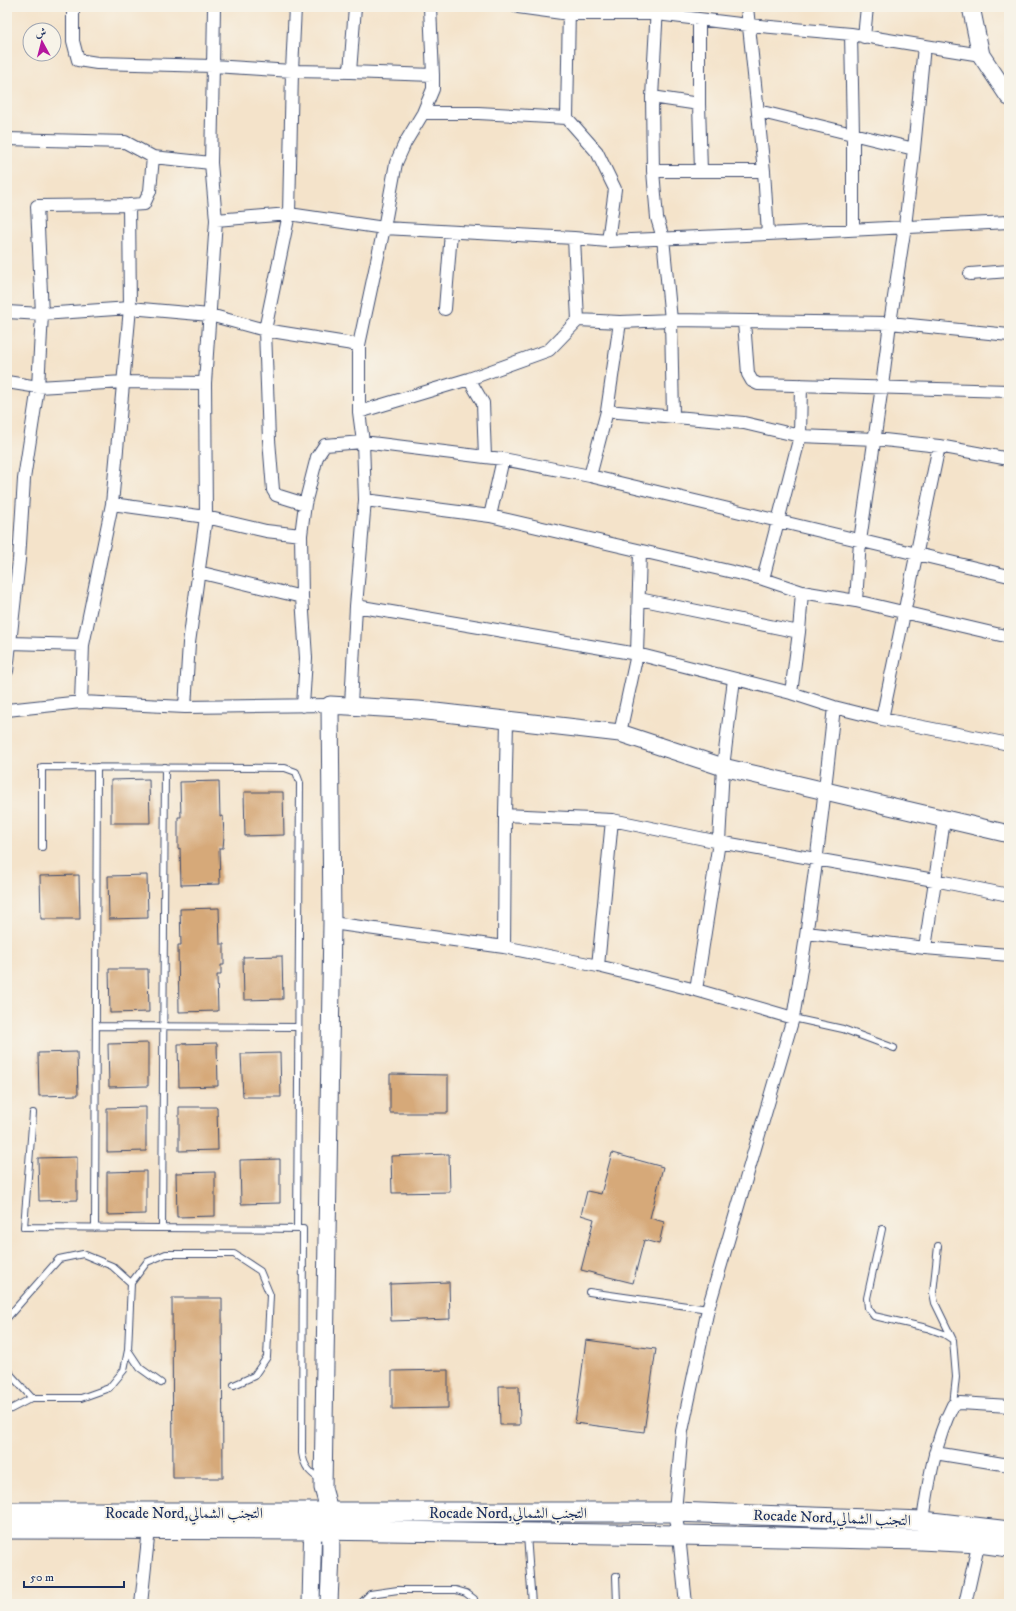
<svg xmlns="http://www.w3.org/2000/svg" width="1016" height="1611" font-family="'IM FELL DW Pica',Amiri,serif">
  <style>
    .building { fill: #d6a979 }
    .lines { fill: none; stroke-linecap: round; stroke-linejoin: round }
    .lane-casing { stroke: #3c4a6e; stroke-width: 8 }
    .street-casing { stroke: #3c4a6e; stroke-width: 14 }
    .secondary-casing { stroke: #3c4a6e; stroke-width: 19 }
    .primary-casing { stroke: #3c4a6e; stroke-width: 21 }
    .lane { stroke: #fff; stroke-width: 6 }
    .street { stroke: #fff; stroke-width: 12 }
    .secondary { stroke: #fff; stroke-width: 17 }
    .primary { stroke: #fff; stroke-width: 19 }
    .labels { text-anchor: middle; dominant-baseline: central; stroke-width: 4; stroke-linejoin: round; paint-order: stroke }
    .street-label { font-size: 15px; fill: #1b2f5e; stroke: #f7f3e8 }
  </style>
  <rect width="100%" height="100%" fill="#f7f3e8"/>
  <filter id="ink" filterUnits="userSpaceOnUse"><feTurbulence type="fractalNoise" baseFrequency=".025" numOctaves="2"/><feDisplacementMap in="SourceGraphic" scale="8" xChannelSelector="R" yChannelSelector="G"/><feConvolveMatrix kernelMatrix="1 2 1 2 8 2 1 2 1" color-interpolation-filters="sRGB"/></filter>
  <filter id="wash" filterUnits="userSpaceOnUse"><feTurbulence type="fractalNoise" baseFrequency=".012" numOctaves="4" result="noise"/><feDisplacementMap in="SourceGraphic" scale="16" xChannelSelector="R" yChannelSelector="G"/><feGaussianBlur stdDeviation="0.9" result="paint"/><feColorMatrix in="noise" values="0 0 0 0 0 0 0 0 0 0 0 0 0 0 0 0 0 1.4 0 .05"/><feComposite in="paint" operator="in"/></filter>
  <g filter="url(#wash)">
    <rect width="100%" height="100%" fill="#f4e3ca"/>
    <g id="blocks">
      <path class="building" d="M 149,779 L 150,823 L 111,823 L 111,780 Z
        M 219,781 L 220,817 L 223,816 L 224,836 L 223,848 L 219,848 L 220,884 L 181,885 L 180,848 L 178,849 L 178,817 L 181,817 L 180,782 Z
        M 244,792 L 283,792 L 284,835 L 245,836 Z
        M 79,875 L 80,919 L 41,919 L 40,876 Z
        M 147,875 L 148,918 L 109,919 L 108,876 Z
        M 219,908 L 220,944 L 224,944 L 224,965 L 221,965 L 221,975 L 217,975 L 218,1011 L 179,1012 L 178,945 L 181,945 L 180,909 Z
        M 282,956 L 283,999 L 244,1000 L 243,957 Z
        M 109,969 L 148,969 L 149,1012 L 110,1013 Z
        M 148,1043 L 148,1086 L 109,1087 L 108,1044 Z
        M 217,1043 L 218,1086 L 179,1087 L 178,1044 Z
        M 77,1052 L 78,1095 L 39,1096 L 38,1053 Z
        M 280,1053 L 281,1097 L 243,1097 L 241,1054 Z
        M 390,1074 L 448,1075 L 448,1113 L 390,1113 Z
        M 146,1107 L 146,1151 L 107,1152 L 107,1108 Z
        M 179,1107 L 217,1107 L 218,1150 L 179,1151 Z
        M 612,1153 L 663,1167 L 650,1218 L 664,1222 L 659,1244 L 644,1240 L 633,1283 L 581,1270 L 594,1219 L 581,1215 L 587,1191 L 601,1194 Z
        M 449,1154 L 450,1192 L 392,1193 L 391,1156 Z
        M 77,1157 L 77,1200 L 39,1201 L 38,1158 Z
        M 280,1159 L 280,1203 L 241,1204 L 240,1160 Z
        M 146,1171 L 146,1214 L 107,1215 L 107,1172 Z
        M 215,1172 L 215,1216 L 177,1217 L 176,1173 Z
        M 449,1282 L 450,1319 L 391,1321 L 390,1284 Z
        M 172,1298 L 222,1298 L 223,1478 L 173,1478 Z
        M 586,1340 L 656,1349 L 644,1432 L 575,1423 Z
        M 448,1370 L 448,1408 L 392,1409 L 392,1371 Z
        M 499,1386 L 519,1386 L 520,1425 L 500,1425 Z"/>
    </g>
  </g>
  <g filter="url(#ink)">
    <use href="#blocks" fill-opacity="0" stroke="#3c4a6e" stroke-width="1"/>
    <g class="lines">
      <g class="lane-casing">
        <path id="lane" d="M 42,847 L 42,767 L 285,768 L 296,772 L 300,783 L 297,1229
          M 793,1018 L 843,1029 L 894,1048
          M 96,1026 L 298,1027
          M 33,1113 L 24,1227 L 303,1229 L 302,1453 C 304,1467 310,1473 321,1480
          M 95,1228 L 97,767
          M 162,1228 L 165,767
          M 882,1229 L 867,1298 L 868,1308 L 874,1316 L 927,1328 L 944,1334 L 953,1340 L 956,1377 L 953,1405
          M 938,1246 L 933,1293 L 935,1303 L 953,1340
          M 589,1292 L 708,1309
          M 7,1318 L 59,1259 L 83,1254 L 112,1266 L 131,1283
          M 128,1350 L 140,1368 L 161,1383
          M 7,1365 L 11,1375 L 32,1398
          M 7,1411 L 32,1398 L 81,1398 L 109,1388 L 124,1370 L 128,1350 L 131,1283 L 147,1262 L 166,1254 L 234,1254 L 260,1271 L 270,1295 L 267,1357 L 254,1376 L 234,1385
          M 527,1535 L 532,1604
          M 616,1576 L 617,1604
          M 360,1604 L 370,1594 L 398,1590 L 456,1590 L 466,1593 L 474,1599 L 475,1604"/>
      </g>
      <g class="street-casing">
        <path id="street" d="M 73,7 L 73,41 L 78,60 L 97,63 L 213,66 L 214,7
          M 295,7 L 292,71 L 350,72 L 355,7
          M 430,7 L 433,75
          M 518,7 L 569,14 L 657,14 L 748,25 L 851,34 L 981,55
          M 657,7 L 652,97 L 653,171 L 657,218 L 663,238 L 671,320 L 673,416
          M 747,7 L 764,171 L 768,234
          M 699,19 L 699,104 L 701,171
          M 851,34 L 853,134 L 853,229
          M 864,37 L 867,7
          M 350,72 L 433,75 L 433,89 L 423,113 L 405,143 L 396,163 L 384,228 L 574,238 L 578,320 L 549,350 L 469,379 L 359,412
          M 652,97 L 699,104
          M 758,111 L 914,149 L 905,226 L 890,323 L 882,386 L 860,541 L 856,601
          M 423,113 L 478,113 L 567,118 L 597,152 L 615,189 L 608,241 L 574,238
          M 567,118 L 569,7
          M 7,139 L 125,142 L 153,157 L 211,163 L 216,220 L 205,383
          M 914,149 L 924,46
          M 211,163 L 213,66 L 292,71 L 289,214 L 265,330 L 269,440 L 273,490 L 276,495 L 305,504
          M 653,171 L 764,171
          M 129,205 L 144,204 L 150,191 L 153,157
          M 216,220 L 289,214 L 384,228 L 359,345
          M 608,241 L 768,234 L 1009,222
          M 970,274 L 1009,271
          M 445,309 L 451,232
          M 7,312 L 42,314 L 37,206 L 129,205 L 130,308 L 112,504
          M 578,320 L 620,322 L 607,411 L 744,423 L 800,436 L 875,439 L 939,446 L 1009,459
          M 620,322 L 671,320 L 890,323 L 1009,335
          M 744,322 L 748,374 L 752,381 L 758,384 L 1009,391
          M 7,382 L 38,387 L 124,382 L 205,383 L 206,517 L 189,643 L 185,707
          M 485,457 L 503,459 L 590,476 L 1009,576
          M 590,476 L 607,411
          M 365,500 L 490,516 L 763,579 L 802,592 L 856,601 L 1009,637
          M 490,516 L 503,459
          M 198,572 L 302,597
          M 763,579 L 800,436 L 801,385
          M 639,599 L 799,632 L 802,592
          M 356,606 L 637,654 L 791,693 L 834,707 L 882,719 L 1009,744
          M 10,643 L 83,645
          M 7,671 L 19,560 L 24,479 L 38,387 L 42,314 L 130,308 L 210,315 L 265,330 L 359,345 L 359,412 L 363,442 L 365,500 L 356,606 L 351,705
          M 791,693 L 799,632
          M 81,702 L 83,645 L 112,504 L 206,517 L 266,531 L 301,535
          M 303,706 L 306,658 L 302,597 L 301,535 L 305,504 L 317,457 L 325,445 L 363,442 L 485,457 L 483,403 L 469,379
          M 7,710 L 81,702 L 185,707 L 330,705
          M 882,719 L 939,446
          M 507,721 L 505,815 L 612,820 L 719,842 L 934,880 L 1009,895
          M 620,733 L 637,654 L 640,551
          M 332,923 L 504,947 L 505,815
          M 807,933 L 925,948 L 1009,955
          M 504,947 L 598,966 L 696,990 L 793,1018 L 708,1309 L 682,1431 L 675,1512 L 679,1535 L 686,1604
          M 925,948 L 944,820
          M 598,966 L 612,820
          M 696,990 L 719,842 L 723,767 L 734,679
          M 793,1018 C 811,915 823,811 834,707
          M 935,1453 L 1009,1465
          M 922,1527 C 928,1486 934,1442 953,1405 L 960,1403 L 1009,1406
          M 141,1604 L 149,1529
          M 965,1604 L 980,1537"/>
      </g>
      <g class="secondary-casing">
        <path id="secondary" d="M 971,7 L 981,55 L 1009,97
          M 311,1604 L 313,1517
          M 329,1604 C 330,1566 335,1525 323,1488 L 332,923 L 330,705 L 418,710 L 620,733 L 723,767 L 1009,834"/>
      </g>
      <g class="primary-casing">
        <path id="primary" d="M 7,1512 L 675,1512 L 923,1521 L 1009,1531
          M 7,1529 L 313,1530 L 679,1535 L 920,1540 L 979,1543 L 1009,1547"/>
      </g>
      <use href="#lane" class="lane"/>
      <use href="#street" class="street"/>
      <use href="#secondary" class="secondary"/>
      <use href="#primary" class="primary"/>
    </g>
  </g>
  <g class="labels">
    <g class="street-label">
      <text x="184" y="1513">Rocade Nord,التجنب الشمالي</text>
      <text x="508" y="1513">Rocade Nord,التجنب الشمالي</text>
      <text transform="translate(832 1518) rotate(2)">Rocade Nord,التجنب الشمالي</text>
    </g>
  </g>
  <rect width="1016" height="1611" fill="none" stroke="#f7f3e8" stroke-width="24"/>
  <g transform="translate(42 42) rotate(353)"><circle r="19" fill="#f7f3e8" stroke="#9fa5b1"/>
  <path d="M0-3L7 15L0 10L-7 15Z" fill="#b5179e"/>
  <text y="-6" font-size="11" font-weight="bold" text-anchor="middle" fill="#1b2f5e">ش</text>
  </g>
  <path d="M24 1581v6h100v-6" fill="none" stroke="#1b2f5e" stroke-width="2"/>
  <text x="30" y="1581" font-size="12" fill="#1b2f5e" stroke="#f7f3e8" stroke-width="3" paint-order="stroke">50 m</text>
</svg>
